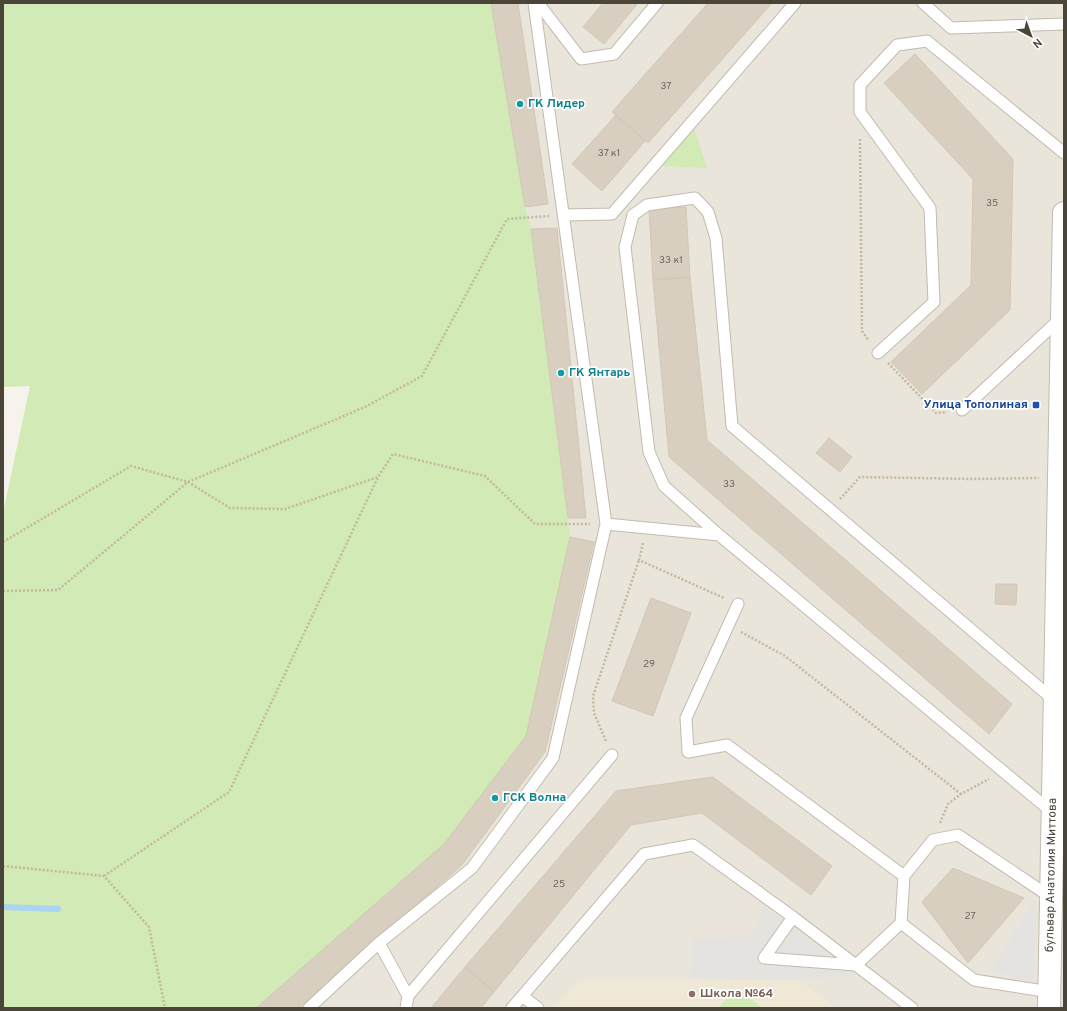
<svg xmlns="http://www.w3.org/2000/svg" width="1067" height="1011" font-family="Overpass,sans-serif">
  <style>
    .residential { fill: #eae5da }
    .education { fill: #efe8d6 }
    .green { fill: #d2eab5 }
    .parking { fill: #e5e3e0 }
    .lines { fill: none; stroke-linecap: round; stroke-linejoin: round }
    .stream { stroke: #a9d4f2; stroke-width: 6 }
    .building { fill: #d8cfc1; stroke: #d3c7b4 }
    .lane-casing { stroke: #c2bbae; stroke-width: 13 }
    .street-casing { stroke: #c2bbae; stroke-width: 24 }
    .path { stroke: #c4b79f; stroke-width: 2.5; stroke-dasharray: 2 2; stroke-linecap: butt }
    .lane { stroke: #fff; stroke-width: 11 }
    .street { stroke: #fff; stroke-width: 22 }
    .culture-dot { fill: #0f9aa8; stroke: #fff; stroke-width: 1.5 }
    .transit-dot { fill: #1a4fb4; stroke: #fff; stroke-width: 1.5 }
    .education-dot { fill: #8d6e63; stroke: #fff; stroke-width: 1.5 }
    .labels { text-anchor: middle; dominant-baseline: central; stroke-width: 3.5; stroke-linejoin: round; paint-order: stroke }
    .number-label { font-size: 10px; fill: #6e675b }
    .culture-label { font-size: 12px; font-weight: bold; fill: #0d838f; stroke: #fff; text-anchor: start }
    .transit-label { font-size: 12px; font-weight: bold; fill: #164399; stroke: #fff; text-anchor: end }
    .street-label { font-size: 12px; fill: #4b4439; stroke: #fff }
    .education-label { font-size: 12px; font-weight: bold; fill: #785e54; stroke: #fff; text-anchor: start }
  </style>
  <rect width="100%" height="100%" fill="#f6f3ec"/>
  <path class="residential" d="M 491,3 L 1064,3 L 1064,1008 L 256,1008 L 444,844 L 531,229 L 525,207 Z"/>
  <path class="education" d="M 690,979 L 798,980 L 837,1008 L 553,1008 L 579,980 Z"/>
  <path class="green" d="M 3,3 L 491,3 L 525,207 L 531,229 L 570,537 L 526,736 L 444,844 L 256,1008 L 3,1008 L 3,513 L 30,386 L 3,387 Z
    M 694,128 L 707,168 L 662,166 Z
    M 747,995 L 762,1008 L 719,1008 L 726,999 Z"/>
  <path class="parking" d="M 1064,817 L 1064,1008 L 1060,1008 Z
    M 1037,895 L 1034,984 L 991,970 Z
    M 764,906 L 857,975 L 798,980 L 690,979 L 693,938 L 751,937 Z"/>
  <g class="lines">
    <path class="stream" d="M 3,907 L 58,909"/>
  </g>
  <path class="building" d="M 491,3 L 518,3 L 548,204 L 525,207 Z
    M 603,3 L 638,3 L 604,44 L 583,27 Z
    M 708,3 L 772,3 L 648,143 L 612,112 Z
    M 915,54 L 1013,159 L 1010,310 L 922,394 L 891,362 L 971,285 L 973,179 L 884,83 Z
    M 616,115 L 645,141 L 602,191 L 572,164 Z
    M 686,207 L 690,277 L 653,280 L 649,209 Z
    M 557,228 L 586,518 L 568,518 L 531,229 Z
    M 690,277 L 707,440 L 1012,704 L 989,734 L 669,457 L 653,280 Z
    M 829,438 L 852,457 L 840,472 L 816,453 Z
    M 570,537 L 594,542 L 545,752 L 462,865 L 299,1008 L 256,1008 L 444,844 L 526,736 Z
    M 996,584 L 1017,584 L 1016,605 L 995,604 Z
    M 651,598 L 691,613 L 653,716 L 612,701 Z
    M 713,777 L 832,866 L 811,895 L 702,813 L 631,825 L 494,992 L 465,967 L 616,791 Z
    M 953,868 L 1024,898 L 968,963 L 922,902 Z
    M 465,967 L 494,992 L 481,1008 L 431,1008 Z"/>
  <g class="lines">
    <g class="lane-casing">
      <path id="lane" d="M 538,3 L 581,59 L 614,54 L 657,3
        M 923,3 L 951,28 L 1064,24
        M 564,215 L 612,214 L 795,3
        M 878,353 L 934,302 L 930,208 L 860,112 L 860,85 L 897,45 L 927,41 L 1064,153
        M 962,410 L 1061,318
        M 606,524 L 719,535 L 1064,822
        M 719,535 L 664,486 L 649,452 L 625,247 L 633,215 L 647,205 L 695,198 L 708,212 L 716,238 L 732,426 L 1055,701
        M 738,604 L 686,718 L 688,752 L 727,745 L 904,876
        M 793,917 L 764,958 L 856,965 L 901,923 L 904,876 L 933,840 L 958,835 L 1052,898
        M 901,923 L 974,980 L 1050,992
        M 379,943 L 408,996 L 406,1008
        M 408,996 L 612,755
        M 522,996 L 538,1008
        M 309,1008 L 379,943 L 472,868 L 553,758 L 606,524 L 534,3
        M 512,1008 L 644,854 L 693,845 L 793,917 L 912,1008"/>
    </g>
    <g class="street-casing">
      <g id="street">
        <path id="s1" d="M 1049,1008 L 1064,213"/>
      </g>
    </g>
    <path class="path" d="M 860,139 L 862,331 L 869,341
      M 888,363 L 936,413 L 947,412
      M 840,499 L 860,477 L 973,479 L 1039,478
      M 3,542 L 131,466 L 188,482 L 230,508 L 285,509 L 378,477 L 393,454 L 485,476 L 535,524 L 590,524
      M 643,543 L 639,560 L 724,598
      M 3,591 L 58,590 L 188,482 L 365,407 L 422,376 L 507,219 L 549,216
      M 741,632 L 785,656 L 961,794
      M 606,741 L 594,713 L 593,696 L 639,560
      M 940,823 L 948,804 L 961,794 L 989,779
      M 3,866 L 104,876 L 149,927 L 165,1008
      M 104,876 L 229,792 L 378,477"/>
    <use href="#lane" class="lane"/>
    <use href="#street" class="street"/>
  </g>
  <g class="culture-dot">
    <circle cx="520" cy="104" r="4"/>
    <circle cx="561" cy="373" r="4"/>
    <circle cx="495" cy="798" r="4"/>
  </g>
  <rect class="transit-dot" x="1032" y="401" width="8" height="8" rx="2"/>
  <circle class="education-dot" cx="692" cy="994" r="4"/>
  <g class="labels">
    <g class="number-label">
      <text x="666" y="86">37</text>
      <text x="609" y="153">37 к1</text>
      <text x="992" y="203">35</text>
      <text x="671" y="260">33 к1</text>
      <text x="729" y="484">33</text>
      <text x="649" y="664">29</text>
      <text x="559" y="884">25</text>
      <text x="970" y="916">27</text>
    </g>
    <g class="culture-label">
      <text x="528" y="104">ГК Лидер</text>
      <text x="569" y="373">ГК Янтарь</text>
      <text x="503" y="798">ГСК Волна</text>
    </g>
    <g class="transit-label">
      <text x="1028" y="405">Улица Тополиная</text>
    </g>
    <g class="street-label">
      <text stroke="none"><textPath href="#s1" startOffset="133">бульвар Анатолия Миттова</textPath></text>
    </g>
    <g class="education-label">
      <text x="700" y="994">Школа №64</text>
    </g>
  </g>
  <rect width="1067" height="1011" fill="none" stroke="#4b4439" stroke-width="8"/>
  <g transform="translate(1031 36) rotate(139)" stroke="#ffffff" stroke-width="3" paint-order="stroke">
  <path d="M0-3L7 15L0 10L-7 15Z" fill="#4b4439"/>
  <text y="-6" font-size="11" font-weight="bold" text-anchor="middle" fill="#4b4439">N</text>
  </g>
</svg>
